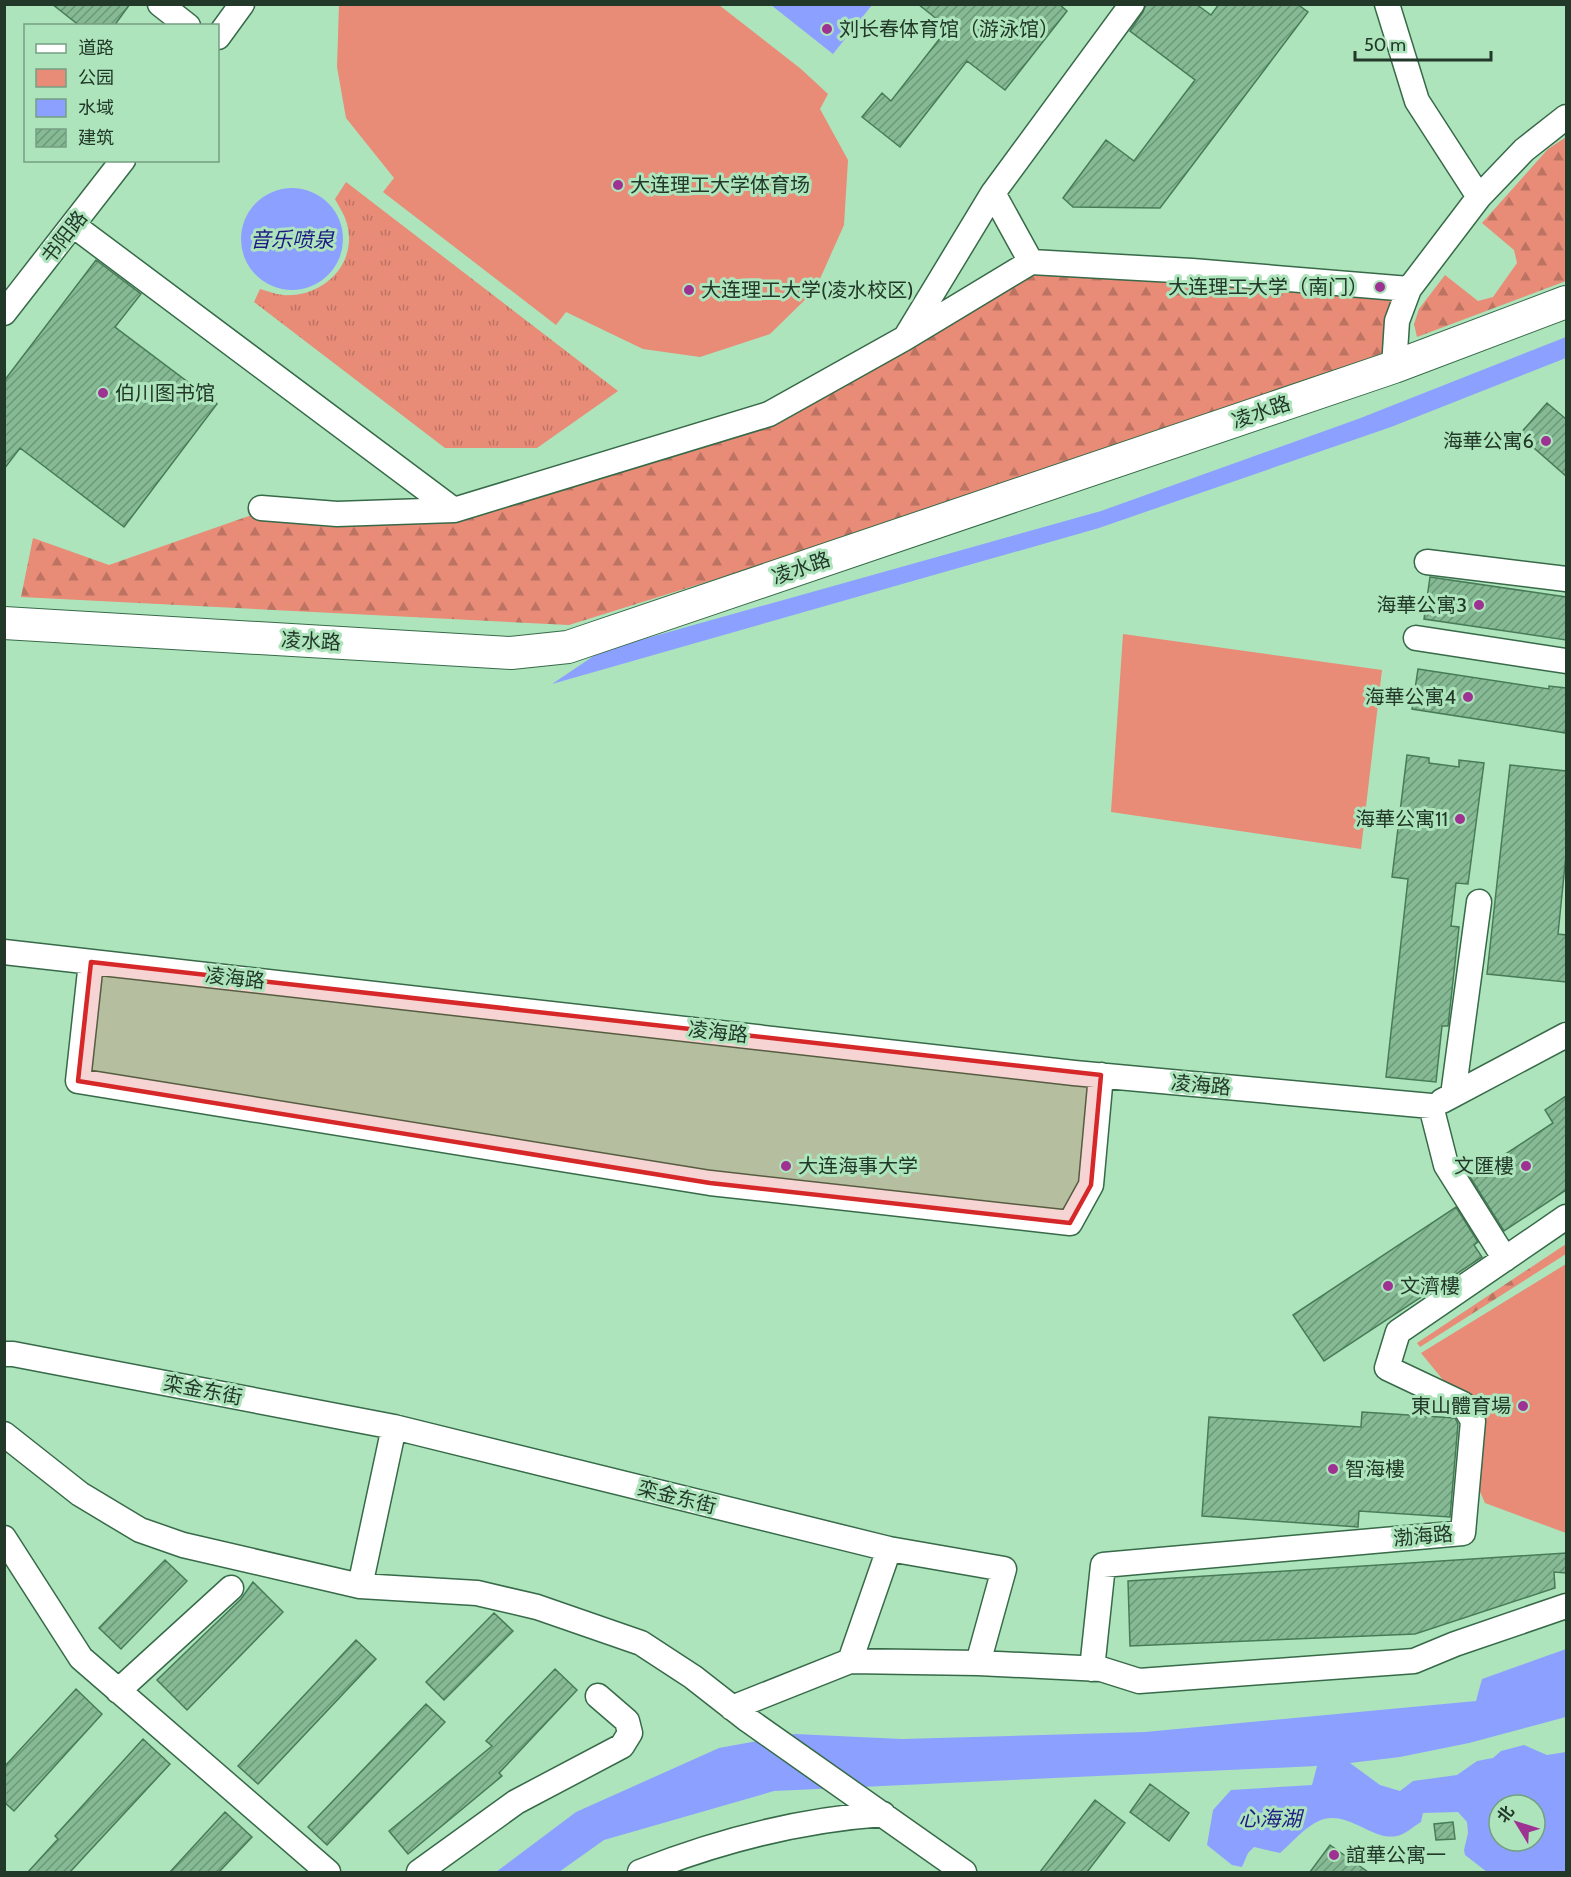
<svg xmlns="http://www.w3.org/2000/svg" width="1571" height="1877" font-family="Cabin,'Noto Sans SC',sans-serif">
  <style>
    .grass { fill: url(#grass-tufts) }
    .forest { fill: url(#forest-firs) }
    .park { fill: #e88b77 }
    .water { fill: #8ca1ff; fill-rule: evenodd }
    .building { fill: url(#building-hatch); stroke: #487c58; stroke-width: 1.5 }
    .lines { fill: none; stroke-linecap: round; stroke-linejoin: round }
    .minor-casing { stroke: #376a48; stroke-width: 27 }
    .major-casing { stroke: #376a48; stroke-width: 34 }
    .minor { stroke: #fff; stroke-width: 24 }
    .major { stroke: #fff; stroke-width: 32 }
    .marked { fill: #d62828; fill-opacity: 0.2; stroke: #d62828; stroke-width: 4.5; stroke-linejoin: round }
    .poi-dot { fill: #9e3292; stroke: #ade4bc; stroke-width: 2 }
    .labels { text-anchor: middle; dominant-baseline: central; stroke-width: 6; stroke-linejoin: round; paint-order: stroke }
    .poi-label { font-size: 20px; fill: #223828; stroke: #ade4bc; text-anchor: start }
    .street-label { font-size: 20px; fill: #223828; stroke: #ade4bc }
    .water-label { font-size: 21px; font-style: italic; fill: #1e1984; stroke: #ade4bc }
  </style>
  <defs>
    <pattern id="grass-tufts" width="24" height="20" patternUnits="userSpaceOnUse" patternTransform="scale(1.5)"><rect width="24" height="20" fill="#e88b77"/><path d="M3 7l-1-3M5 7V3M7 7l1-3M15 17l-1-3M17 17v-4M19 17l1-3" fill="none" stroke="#bc7362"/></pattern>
    <pattern id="forest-firs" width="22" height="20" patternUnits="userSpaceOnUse" patternTransform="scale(1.5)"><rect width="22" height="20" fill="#e88b77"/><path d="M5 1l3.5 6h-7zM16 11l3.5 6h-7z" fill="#bc7362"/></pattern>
    <pattern id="building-hatch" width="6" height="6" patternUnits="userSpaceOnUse" patternTransform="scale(1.5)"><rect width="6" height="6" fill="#85ba94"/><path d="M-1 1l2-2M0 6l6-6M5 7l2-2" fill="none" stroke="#6c9879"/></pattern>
  </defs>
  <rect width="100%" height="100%" fill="#ade4bc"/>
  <path class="grass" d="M 346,182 L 618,391 L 537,448 L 445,448 L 254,302 L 260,289 C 268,291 275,294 283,295 C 322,298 358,265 347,224 C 345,215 339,207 335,199 Z"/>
  <path class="forest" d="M 1566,137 L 1566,281 L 1417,337 L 1414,324 L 1419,309 L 1445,275 L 1478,301 L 1493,297 L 1517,263 L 1514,250 L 1482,223 L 1548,149 Z
    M 1031,262 L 1409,289 L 1394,367 L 569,625 L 21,597 L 33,538 L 109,565 L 269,509 L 454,510 L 769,414 Z
    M 1566,1244 L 1566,1254 L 1420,1347 L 1417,1343 Z"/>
  <path class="park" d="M 339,5 L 719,5 L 801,69 L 828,94 L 820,109 L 848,160 L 844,225 L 815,290 L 770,334 L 700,357 L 643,349 L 566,312 L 556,325 L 383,192 L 394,178 L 346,118 L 337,67 Z
    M 1123,634 L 1382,670 L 1361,849 L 1111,812 Z
    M 1566,1264 L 1566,1533 L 1485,1503 L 1473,1476 L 1485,1416 L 1475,1396 L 1448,1386 L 1421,1353 Z"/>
  <path class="water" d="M 771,5 L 872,5 L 833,54 Z
    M241 239a51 51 0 1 1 102 0a51 51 0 1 1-102 0Z
    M 1566,337 L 1566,358 L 1391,427 L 1099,528 L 552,684 L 601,651 L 1101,511 L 1358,419 Z
    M 1566,1649 L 1566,1717 L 1469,1743 L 1400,1757 L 1350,1763 L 1380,1785 L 1400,1791 L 1413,1781 L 1457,1775 L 1477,1761 L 1493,1758 L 1501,1751 L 1524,1745 L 1547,1755 L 1566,1752 L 1566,1872 L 1487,1872 L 1465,1855 L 1464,1850 L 1468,1833 L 1467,1822 L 1458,1812 L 1423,1813 L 1421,1822 C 1414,1826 1404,1835 1397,1836 C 1373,1841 1350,1812 1324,1819 C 1307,1824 1293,1842 1280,1853 L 1254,1847 L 1248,1853 L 1242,1867 L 1232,1865 L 1207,1845 L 1213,1810 L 1231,1790 L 1312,1785 L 1317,1766 L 774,1791 L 604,1840 L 559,1872 L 496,1872 L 576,1812 L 719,1748 L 795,1734 L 902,1739 L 1145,1732 L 1476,1701 L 1482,1679 ZM 1499,1805 L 1535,1805 L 1535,1841 L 1499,1841 Z"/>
  <path class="building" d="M 52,4 L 130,4 L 114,26 L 80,26 Z
    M 918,4 L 1059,4 L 1067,11 L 1005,90 L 967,61 L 900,147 L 862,117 L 882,93 L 891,101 L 948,28 Z
    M 1146,4 L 1196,4 L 1211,15 L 1219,4 L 1297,4 L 1308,12 L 1160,208 L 1073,207 L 1063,198 L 1106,140 L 1134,161 L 1195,80 L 1130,31 L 1143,12 Z
    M 96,260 L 141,294 L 115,327 L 217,404 L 124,527 L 20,448 L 4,469 L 4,381 Z
    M 1547,403 L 1566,419 L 1566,476 L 1519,435 Z
    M 1430,577 L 1566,597 L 1566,640 L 1424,619 Z
    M 1418,669 L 1549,689 L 1549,686 L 1566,688 L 1566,733 L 1412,709 Z
    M 1407,755 L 1429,758 L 1429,763 L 1459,767 L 1459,760 L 1484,763 L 1468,884 L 1456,883 L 1451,926 L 1459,927 L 1448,1026 L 1442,1026 L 1436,1082 L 1386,1077 L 1408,879 L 1392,877 Z
    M 1510,765 L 1566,771 L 1566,855 L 1558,934 L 1566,935 L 1566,982 L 1487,974 Z
    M 1566,1096 L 1566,1190 L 1504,1231 L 1470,1177 L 1553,1123 L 1545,1110 Z
    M 1456,1207 L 1478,1242 L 1474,1245 L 1482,1257 L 1324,1361 L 1293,1315 Z
    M 1362,1412 L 1455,1418 L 1458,1424 L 1450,1517 L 1359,1511 L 1358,1527 L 1202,1516 L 1209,1417 L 1361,1427 Z
    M 1566,1553 L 1566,1573 L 1554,1572 L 1555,1588 L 1415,1634 L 1130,1646 L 1128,1581 Z
    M 165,1560 L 187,1581 L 121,1649 L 99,1628 Z
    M 253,1582 L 283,1612 L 187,1710 L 157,1680 L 241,1599 Z
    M 494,1613 L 513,1631 L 444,1700 L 426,1682 Z
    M 356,1640 L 376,1659 L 258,1784 L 238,1766 Z
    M 555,1669 L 577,1690 L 499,1773 L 502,1776 L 408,1854 L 389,1831 L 492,1746 L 486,1741 Z
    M 76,1689 L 102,1714 L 14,1811 L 4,1802 L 4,1767 Z
    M 426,1704 L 445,1722 L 327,1845 L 308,1827 Z
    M 143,1739 L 170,1764 L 70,1872 L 28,1872 L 58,1839 L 55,1836 Z
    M 1150,1784 L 1189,1813 L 1169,1841 L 1130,1812 Z
    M 1095,1800 L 1125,1823 L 1087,1872 L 1040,1872 Z
    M 225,1812 L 252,1837 L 219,1872 L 170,1872 Z
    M 1453,1822 L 1455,1839 L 1436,1840 L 1434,1824 Z
    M 1330,1845 L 1368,1872 L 1310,1872 Z"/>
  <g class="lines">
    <g class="minor-casing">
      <path id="minor" d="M 160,4 L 188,26
        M 1387,4 L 1417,101 L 1479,197
        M 218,37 L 242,4
        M 73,225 L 454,510 L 769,414 L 905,338 L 1031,262 L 1192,271 L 1409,289
        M 1031,262 L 993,193 L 1132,4
        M 4,313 L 123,160
        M 907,335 L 993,193
        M 1394,367 L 1397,321 L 1409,289 L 1479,197 L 1524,150 L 1566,117
        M 261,508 L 337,514 L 454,510
        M 1427,562 L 1566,579
        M 1416,638 L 1566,661
        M 4,952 L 1074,1073 L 1431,1106
        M 91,962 L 78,1081 L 710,1183 L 1070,1223 L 1091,1185 L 1101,1075
        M 1453,1095 L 1479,902
        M 1442,1101 L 1566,1035
        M 1431,1106 L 1446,1165 L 1505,1259
        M 4,1354 L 13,1354 L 394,1427 L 889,1549 L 1004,1569 L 978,1663 L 850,1661 L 732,1708
        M 4,1434 L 80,1494 L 140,1530 L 183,1545 L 360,1586 L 477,1593 L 537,1607 L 641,1643 L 693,1677 L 748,1720 L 964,1872
        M 4,1538 L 81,1658 L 328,1872
        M 360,1586 L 394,1427
        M 850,1661 L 889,1549
        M 978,1663 L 1101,1669 L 1139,1681 L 1414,1661 L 1455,1644 L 1566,1606
        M 1092,1669 L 1103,1565 L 1463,1533 L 1473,1421 L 1463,1404 L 1387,1368 L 1398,1332 L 1566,1217
        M 118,1691 L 231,1588
        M 419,1872 L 516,1802 L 622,1746 L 630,1733 L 627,1721 L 598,1696
        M 640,1872 C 718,1841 799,1820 883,1814"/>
    </g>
    <g class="major-casing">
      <path id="major" d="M 4,623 L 511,653 L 568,647 L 1394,367 L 1566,302"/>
    </g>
    <use href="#minor" class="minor"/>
    <use href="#major" class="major"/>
  </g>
  <path class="marked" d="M 91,962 L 1101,1075 L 1091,1185 L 1070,1223 L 710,1183 L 78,1081 Z"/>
  <g class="poi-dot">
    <circle cx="827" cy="29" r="6"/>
    <circle cx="618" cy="185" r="6"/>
    <circle cx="1380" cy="287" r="6"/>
    <circle cx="689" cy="290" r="6"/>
    <circle cx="103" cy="393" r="6"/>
    <circle cx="1546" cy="441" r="6"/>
    <circle cx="1479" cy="605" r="6"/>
    <circle cx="1468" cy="697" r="6"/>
    <circle cx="1460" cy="819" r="6"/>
    <circle cx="786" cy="1166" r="6"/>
    <circle cx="1526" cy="1166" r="6"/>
    <circle cx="1388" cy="1286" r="6"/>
    <circle cx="1523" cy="1406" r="6"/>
    <circle cx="1333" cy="1469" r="6"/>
    <circle cx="1334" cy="1855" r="6"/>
  </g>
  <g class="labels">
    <g class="poi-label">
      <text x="839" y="29">刘长春体育馆（游泳馆）</text>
      <text x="630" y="185">大连理工大学体育场</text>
      <text x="1368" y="287" text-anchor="end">大连理工大学（南门）</text>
      <text x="701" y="290">大连理工大学(凌水校区)</text>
      <text x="115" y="393">伯川图书馆</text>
      <text x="1534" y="441" text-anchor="end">海華公寓6</text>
      <text x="1467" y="605" text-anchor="end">海華公寓3</text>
      <text x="1456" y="697" text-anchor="end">海華公寓4</text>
      <text x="1448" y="819" text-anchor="end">海華公寓11</text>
      <text x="798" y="1166">大连海事大学</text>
      <text x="1514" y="1166" text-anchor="end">文匯樓</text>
      <text x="1400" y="1286">文濟樓</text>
      <text x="1511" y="1406" text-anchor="end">東山體育場</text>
      <text x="1345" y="1469">智海樓</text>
      <text x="1346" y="1855">誼華公寓一</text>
    </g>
    <g class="street-label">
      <text transform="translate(64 237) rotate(-52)">书阳路</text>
      <text transform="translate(1261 412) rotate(-19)">凌水路</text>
      <text transform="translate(801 568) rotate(-19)">凌水路</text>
      <text transform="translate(311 641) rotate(3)">凌水路</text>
      <text transform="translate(235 978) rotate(6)">凌海路</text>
      <text transform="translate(718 1032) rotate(6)">凌海路</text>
      <text transform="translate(1201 1085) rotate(5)">凌海路</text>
      <text transform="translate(203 1390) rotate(11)">栾金东街</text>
      <text transform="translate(677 1497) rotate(14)">栾金东街</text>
      <text transform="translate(1423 1536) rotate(-5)">渤海路</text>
    </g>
    <g class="water-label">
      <text x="292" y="239">音乐喷泉</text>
      <text x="1270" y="1818">心海湖</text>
    </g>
  </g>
  <rect width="1571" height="1877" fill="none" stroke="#223828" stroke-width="12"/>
  <rect x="24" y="24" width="195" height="138" fill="#ade4bc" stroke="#759f81" stroke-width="1.5"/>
  <rect x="36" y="44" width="30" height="9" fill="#ffffff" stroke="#759f81" stroke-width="1.5"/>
  <text x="78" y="54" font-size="18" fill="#223828">道路</text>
  <rect x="36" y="69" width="30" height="18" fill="#e88b77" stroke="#759f81" stroke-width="1.5"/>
  <text x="78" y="84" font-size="18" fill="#223828">公园</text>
  <rect x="36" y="99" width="30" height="18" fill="#8ca1ff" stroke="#759f81" stroke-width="1.5"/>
  <text x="78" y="114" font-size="18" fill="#223828">水域</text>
  <rect x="36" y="129" width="30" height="18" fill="url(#building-hatch)" stroke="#759f81" stroke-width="1.5"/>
  <text x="78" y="144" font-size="18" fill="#223828">建筑</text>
  <g transform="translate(1517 1823) rotate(308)"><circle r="28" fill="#ade4bc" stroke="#759f81" stroke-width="1.5"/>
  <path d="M0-4.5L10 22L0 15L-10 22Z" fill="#9e3292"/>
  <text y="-9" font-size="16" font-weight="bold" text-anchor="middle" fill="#223828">北</text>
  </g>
  <path d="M1355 51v9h136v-9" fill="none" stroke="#223828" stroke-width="3"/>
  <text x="1364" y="51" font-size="18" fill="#223828" stroke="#ade4bc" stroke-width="4.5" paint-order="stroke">50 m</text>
</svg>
